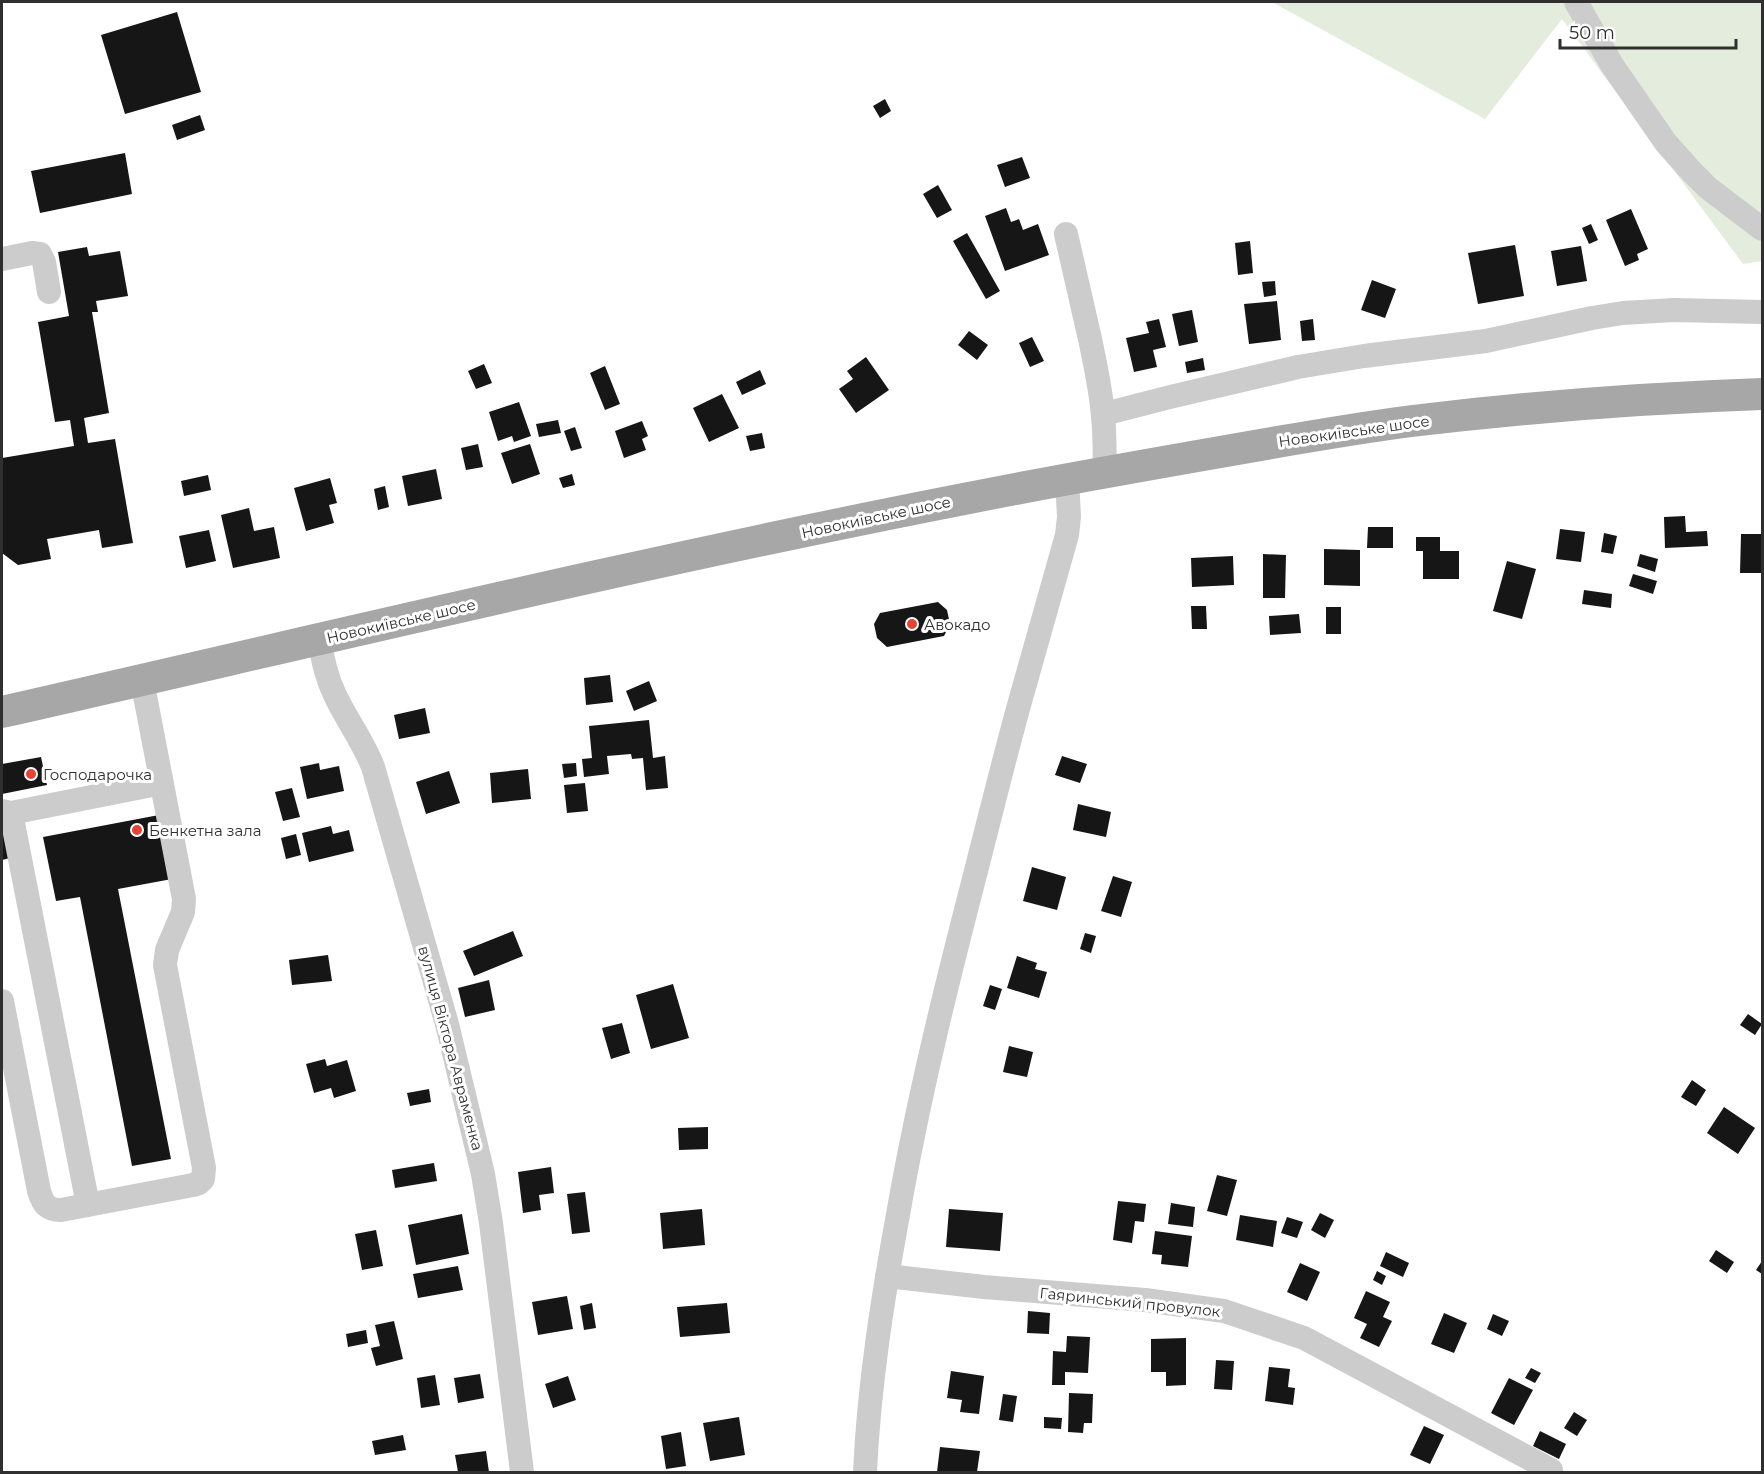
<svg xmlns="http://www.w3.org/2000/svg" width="1764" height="1474" font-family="Montserrat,sans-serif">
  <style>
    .green { fill: #e3ecdd }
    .building { fill: #161616 }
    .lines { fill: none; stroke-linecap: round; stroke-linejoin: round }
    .minor { stroke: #ccc; stroke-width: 24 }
    .major { stroke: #a7a7a7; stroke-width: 32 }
    .poi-dot { fill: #df4638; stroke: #fff; stroke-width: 2 }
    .labels { text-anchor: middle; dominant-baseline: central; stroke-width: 6; stroke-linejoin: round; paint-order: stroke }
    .street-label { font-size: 15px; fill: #2f2f2f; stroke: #fff }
    .poi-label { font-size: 15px; fill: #2f2f2f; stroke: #fff; text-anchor: start }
  </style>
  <rect width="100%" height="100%" fill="#fff"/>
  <path class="green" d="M 1272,2 L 1762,2 L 1762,261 L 1743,264 L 1562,19 L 1485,119 Z"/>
  <path class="building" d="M 177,12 L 201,92 L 125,114 L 101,35 Z
    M 885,99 L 891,111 L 880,118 L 873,106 Z
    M 200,115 L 205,130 L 177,140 L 172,125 Z
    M 125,153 L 132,194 L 40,213 L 31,171 Z
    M 1022,157 L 1030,178 L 1005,187 L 997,165 Z
    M 938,185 L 952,210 L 937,218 L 923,194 Z
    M 1006,208 L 1011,222 L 1019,219 L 1023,230 L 1038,224 L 1049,255 L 1005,271 L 985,216 Z
    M 1631,209 L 1648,249 L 1637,254 L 1639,260 L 1625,266 L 1606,220 Z
    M 1591,224 L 1598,240 L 1589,244 L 1582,228 Z
    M 967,233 L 1000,291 L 986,299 L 953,241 Z
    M 1250,241 L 1253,273 L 1238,275 L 1235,243 Z
    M 1515,245 L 1524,296 L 1478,304 L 1468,253 Z
    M 1581,246 L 1587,281 L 1557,286 L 1551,251 Z
    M 87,247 L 89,256 L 120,251 L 128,296 L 96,301 L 98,312 L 92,312 L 109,413 L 84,418 L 88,443 L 115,439 L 133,543 L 102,548 L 99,530 L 47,539 L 51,559 L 18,565 L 2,553 L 2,458 L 74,446 L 70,420 L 55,422 L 38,322 L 69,316 L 58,252 Z
    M 1372,280 L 1396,289 L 1385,318 L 1361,310 Z
    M 1275,281 L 1276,295 L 1264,297 L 1262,282 Z
    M 1277,301 L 1281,340 L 1249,344 L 1244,304 Z
    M 1192,310 L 1198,342 L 1179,346 L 1172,314 Z
    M 1159,319 L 1166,347 L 1153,350 L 1157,367 L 1134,372 L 1126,338 L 1149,333 L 1146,322 Z
    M 1313,319 L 1315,340 L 1302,341 L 1300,321 Z
    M 969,331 L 988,345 L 977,360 L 958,345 Z
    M 1032,337 L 1044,361 L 1030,367 L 1019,343 Z
    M 866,357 L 889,390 L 856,413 L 839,389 L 853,379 L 847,371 Z
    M 1203,358 L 1205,370 L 1187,373 L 1185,362 Z
    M 484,364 L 492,383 L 476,389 L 468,371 Z
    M 605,366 L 620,404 L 605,410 L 590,373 Z
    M 760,370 L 766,384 L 742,395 L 736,382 Z
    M 722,394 L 739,428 L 709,442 L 693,408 Z
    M 519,402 L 531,436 L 514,442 L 512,436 L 498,441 L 489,412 Z
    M 558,420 L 561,433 L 539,437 L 536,424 Z
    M 642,421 L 648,436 L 642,439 L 646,450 L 624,458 L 615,431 Z
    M 575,427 L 582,448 L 571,451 L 564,431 Z
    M 762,433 L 765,448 L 750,451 L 746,436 Z
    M 478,444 L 483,467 L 466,470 L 461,448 Z
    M 530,444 L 540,474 L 512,484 L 501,453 Z
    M 436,469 L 442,499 L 408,506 L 402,476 Z
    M 572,474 L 575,485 L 563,488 L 559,478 Z
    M 208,475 L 211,490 L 184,496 L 181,481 Z
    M 330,478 L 337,503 L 329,505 L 334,523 L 306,531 L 294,488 Z
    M 385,486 L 389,507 L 378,510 L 374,489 Z
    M 249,508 L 254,531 L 274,527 L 280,558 L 233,568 L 221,515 Z
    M 1685,516 L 1686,532 L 1707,531 L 1708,546 L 1665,548 L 1664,517 Z
    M 1368,527 L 1393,527 L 1393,548 L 1367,548 Z
    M 1560,529 L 1585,532 L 1581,562 L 1556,559 Z
    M 209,530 L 216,561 L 186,568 L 179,536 Z
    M 1604,533 L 1617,536 L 1613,554 L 1601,552 Z
    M 1741,534 L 1762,534 L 1762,573 L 1740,573 Z
    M 1416,537 L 1440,537 L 1440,551 L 1459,551 L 1459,579 L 1423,579 L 1423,551 L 1416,551 Z
    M 1324,549 L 1360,550 L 1360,586 L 1324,585 Z
    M 1263,554 L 1286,555 L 1285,598 L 1263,598 Z
    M 1640,554 L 1658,559 L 1655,572 L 1637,566 Z
    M 1233,556 L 1234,585 L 1192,587 L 1191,558 Z
    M 1507,561 L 1536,569 L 1522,619 L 1493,611 Z
    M 1633,574 L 1657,581 L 1653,594 L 1629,586 Z
    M 1584,590 L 1612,594 L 1611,608 L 1582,604 Z
    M 938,602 L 947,610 L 950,624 L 944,636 L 887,647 L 877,638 L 874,624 L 880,613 Z
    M 1191,606 L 1206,606 L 1207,629 L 1192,629 Z
    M 1326,607 L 1341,607 L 1341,634 L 1326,634 Z
    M 1299,614 L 1301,633 L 1270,635 L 1269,616 Z
    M 610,675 L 613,702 L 586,705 L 584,678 Z
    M 649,681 L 657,701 L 634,711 L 626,691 Z
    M 425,708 L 430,733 L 399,739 L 394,715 Z
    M 649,720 L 653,758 L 665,756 L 668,788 L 646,790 L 643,758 L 632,759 L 631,754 L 607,756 L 609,774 L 584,777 L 582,759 L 592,758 L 589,726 Z
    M 1062,756 L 1087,764 L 1080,783 L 1055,775 Z
    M 41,757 L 47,785 L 2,794 L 2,764 Z
    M 319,763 L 320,770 L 339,766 L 344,791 L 307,799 L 300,767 Z
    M 576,763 L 577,776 L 564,778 L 562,764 Z
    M 528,769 L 531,799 L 492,803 L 490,773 Z
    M 449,771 L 460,803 L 426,814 L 416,782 Z
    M 585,783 L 588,811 L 567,813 L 564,785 Z
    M 292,788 L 300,817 L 283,821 L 275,792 Z
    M 1078,804 L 1111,812 L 1106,837 L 1073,830 Z
    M 159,815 L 172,879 L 118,889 L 171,1159 L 132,1166 L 80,897 L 56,901 L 43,837 Z
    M 2,824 L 14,857 L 2,860 Z
    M 331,826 L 333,834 L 349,830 L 354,851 L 309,862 L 302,833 Z
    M 296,834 L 301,855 L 286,859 L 281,838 Z
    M 1032,867 L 1066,877 L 1057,910 L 1023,901 Z
    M 1113,876 L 1132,882 L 1121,917 L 1101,911 Z
    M 513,931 L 523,956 L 474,976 L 463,951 Z
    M 1085,933 L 1096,936 L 1091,953 L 1080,949 Z
    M 328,955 L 332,981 L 292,985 L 289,960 Z
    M 1017,956 L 1037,963 L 1035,969 L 1047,972 L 1039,998 L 1007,988 Z
    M 489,980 L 495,1010 L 465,1017 L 458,988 Z
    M 673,984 L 689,1038 L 651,1049 L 636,995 Z
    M 990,985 L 1002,989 L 995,1010 L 983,1006 Z
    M 1748,1014 L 1762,1024 L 1755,1035 L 1740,1025 Z
    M 622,1023 L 630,1053 L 611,1059 L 602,1028 Z
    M 1009,1046 L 1033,1052 L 1027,1077 L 1003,1072 Z
    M 325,1059 L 327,1066 L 347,1060 L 356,1091 L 334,1098 L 331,1088 L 314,1093 L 306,1064 Z
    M 1692,1080 L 1706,1090 L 1696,1106 L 1681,1097 Z
    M 429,1089 L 431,1102 L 410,1106 L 407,1093 Z
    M 1724,1107 L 1755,1128 L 1738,1154 L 1707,1133 Z
    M 708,1127 L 708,1149 L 679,1150 L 678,1128 Z
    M 434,1163 L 437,1181 L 395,1188 L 392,1170 Z
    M 551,1167 L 554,1193 L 539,1195 L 541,1210 L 523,1213 L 518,1172 Z
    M 1217,1175 L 1237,1180 L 1227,1216 L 1207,1211 Z
    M 585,1192 L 590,1232 L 572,1234 L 567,1194 Z
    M 1118,1201 L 1146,1204 L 1144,1222 L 1135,1221 L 1132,1243 L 1113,1240 Z
    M 1171,1203 L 1195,1207 L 1193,1227 L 1168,1224 Z
    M 702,1209 L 705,1245 L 663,1249 L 660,1213 Z
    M 949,1209 L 1003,1213 L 1000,1251 L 946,1247 Z
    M 1320,1213 L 1334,1220 L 1325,1238 L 1311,1230 Z
    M 462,1214 L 469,1254 L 416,1265 L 408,1225 Z
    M 1240,1215 L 1277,1221 L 1273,1247 L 1236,1240 Z
    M 1287,1217 L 1303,1222 L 1297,1238 L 1281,1233 Z
    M 376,1230 L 383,1266 L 362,1270 L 355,1234 Z
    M 1155,1231 L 1192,1236 L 1188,1267 L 1161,1264 L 1162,1255 L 1152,1254 Z
    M 1716,1250 L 1734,1262 L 1727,1273 L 1709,1261 Z
    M 1386,1252 L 1409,1263 L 1403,1277 L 1380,1266 Z
    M 1762,1261 L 1762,1274 L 1756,1270 Z
    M 1300,1263 L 1320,1272 L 1307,1301 L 1287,1292 Z
    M 458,1266 L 463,1290 L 418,1298 L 413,1274 Z
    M 1377,1271 L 1386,1276 L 1382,1285 L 1373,1280 Z
    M 1366,1291 L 1390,1302 L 1383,1317 L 1392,1321 L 1379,1347 L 1360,1338 L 1367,1324 L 1354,1318 Z
    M 567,1296 L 573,1329 L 538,1335 L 532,1302 Z
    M 592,1303 L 596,1328 L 584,1330 L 580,1306 Z
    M 727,1303 L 730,1333 L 680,1337 L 677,1307 Z
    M 1028,1311 L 1050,1313 L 1049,1334 L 1027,1333 Z
    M 1444,1313 L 1467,1323 L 1454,1353 L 1431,1344 Z
    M 1493,1314 L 1509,1321 L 1502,1336 L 1487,1329 Z
    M 394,1321 L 403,1359 L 376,1366 L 371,1348 L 380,1346 L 375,1325 Z
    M 366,1330 L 368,1343 L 348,1347 L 346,1334 Z
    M 1067,1336 L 1090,1337 L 1088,1373 L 1065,1372 L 1065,1385 L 1052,1385 L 1053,1351 L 1066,1352 Z
    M 1186,1338 L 1186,1385 L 1166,1386 L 1166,1372 L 1151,1372 L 1151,1339 Z
    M 1216,1360 L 1234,1361 L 1232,1390 L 1214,1389 Z
    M 1269,1367 L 1290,1369 L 1288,1387 L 1295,1388 L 1293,1405 L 1265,1401 Z
    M 1531,1368 L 1541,1373 L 1535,1383 L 1525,1378 Z
    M 951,1371 L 984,1376 L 979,1414 L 960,1412 L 962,1400 L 947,1398 Z
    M 480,1374 L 484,1398 L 458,1403 L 454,1378 Z
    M 435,1375 L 440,1405 L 421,1408 L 417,1378 Z
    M 568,1376 L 576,1400 L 553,1408 L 545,1384 Z
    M 1509,1378 L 1533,1390 L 1514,1425 L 1491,1413 Z
    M 1069,1393 L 1093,1394 L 1092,1423 L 1084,1423 L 1083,1433 L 1068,1432 Z
    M 1003,1394 L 1017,1396 L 1013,1422 L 999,1420 Z
    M 1574,1412 L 1587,1420 L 1577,1436 L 1564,1428 Z
    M 739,1417 L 745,1455 L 710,1461 L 703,1423 Z
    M 1044,1417 L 1062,1418 L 1061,1429 L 1044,1428 Z
    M 1424,1426 L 1444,1435 L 1430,1464 L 1410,1455 Z
    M 1540,1431 L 1566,1444 L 1559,1459 L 1533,1446 Z
    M 681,1432 L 686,1466 L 666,1469 L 661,1436 Z
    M 403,1435 L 406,1450 L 375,1455 L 372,1441 Z
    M 940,1447 L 980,1451 L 977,1472 L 937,1472 Z
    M 486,1451 L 489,1472 L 458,1472 L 455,1455 Z"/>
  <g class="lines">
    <path class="minor" d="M 1576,2 L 1612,65 L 1666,143 L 1691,171 L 1708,188 L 1762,229
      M 1066,234 C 1074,269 1082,304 1090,339 C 1100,386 1107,423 1104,472
      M 2,259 L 32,253 L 40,254 L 44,262 L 49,292
      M 1104,414 L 1170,397 L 1298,367 L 1364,356 L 1486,341 L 1592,318 L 1623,313 L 1674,310 L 1762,312
      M 319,640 C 323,659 326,677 335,695 C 346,719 363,741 373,767 L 447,1024 L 483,1174 L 491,1223 L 522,1472
      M 2,811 L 11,813 L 162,783
      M 11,813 L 88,1205
      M 2,1001 L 39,1191 C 43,1204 47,1210 61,1210 L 193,1185 L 199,1183 L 203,1179 L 204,1168 L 165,965 L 167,950 L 183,912 L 184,899 L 142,680
      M 887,1276 L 984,1287 L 1145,1300 L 1224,1311 L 1304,1338 L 1551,1470
      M 865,1472 C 869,1384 883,1296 899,1209 C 919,1095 947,983 976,871 C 991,813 1005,755 1021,698 C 1036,643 1052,589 1067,535 L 1069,517 L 1067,478"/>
    <path class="major" d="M 2,712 C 323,639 645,561 969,498 C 1054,481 1140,466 1226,451 C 1288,440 1350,429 1412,421 C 1529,407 1645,398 1762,394"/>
  </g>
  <g class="poi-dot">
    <circle cx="912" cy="624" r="6"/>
    <circle cx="31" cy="774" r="6"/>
    <circle cx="137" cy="830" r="6"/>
  </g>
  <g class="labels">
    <g class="street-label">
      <text transform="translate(1354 431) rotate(-8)">Новокиївське шосе</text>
      <text transform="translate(876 517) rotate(-12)">Новокиївське шосе</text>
      <text transform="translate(401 621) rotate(-13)">Новокиївське шосе</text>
      <text transform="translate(451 1048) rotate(75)">вулиця Віктора Авраменка</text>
      <text transform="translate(1130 1302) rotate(6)">Гаяринський провулок</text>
    </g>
    <g class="poi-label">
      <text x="924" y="624">Авокадо</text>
      <text x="43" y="774">Господарочка</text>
      <text x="149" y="830">Бенкетна зала</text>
    </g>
  </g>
  <rect width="1764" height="1474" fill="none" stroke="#2f2f2f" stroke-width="6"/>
  <path d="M1560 39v9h176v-9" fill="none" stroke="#2f2f2f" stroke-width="3"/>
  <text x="1569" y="39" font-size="18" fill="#2f2f2f" stroke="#ffffff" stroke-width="4.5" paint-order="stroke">50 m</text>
</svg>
